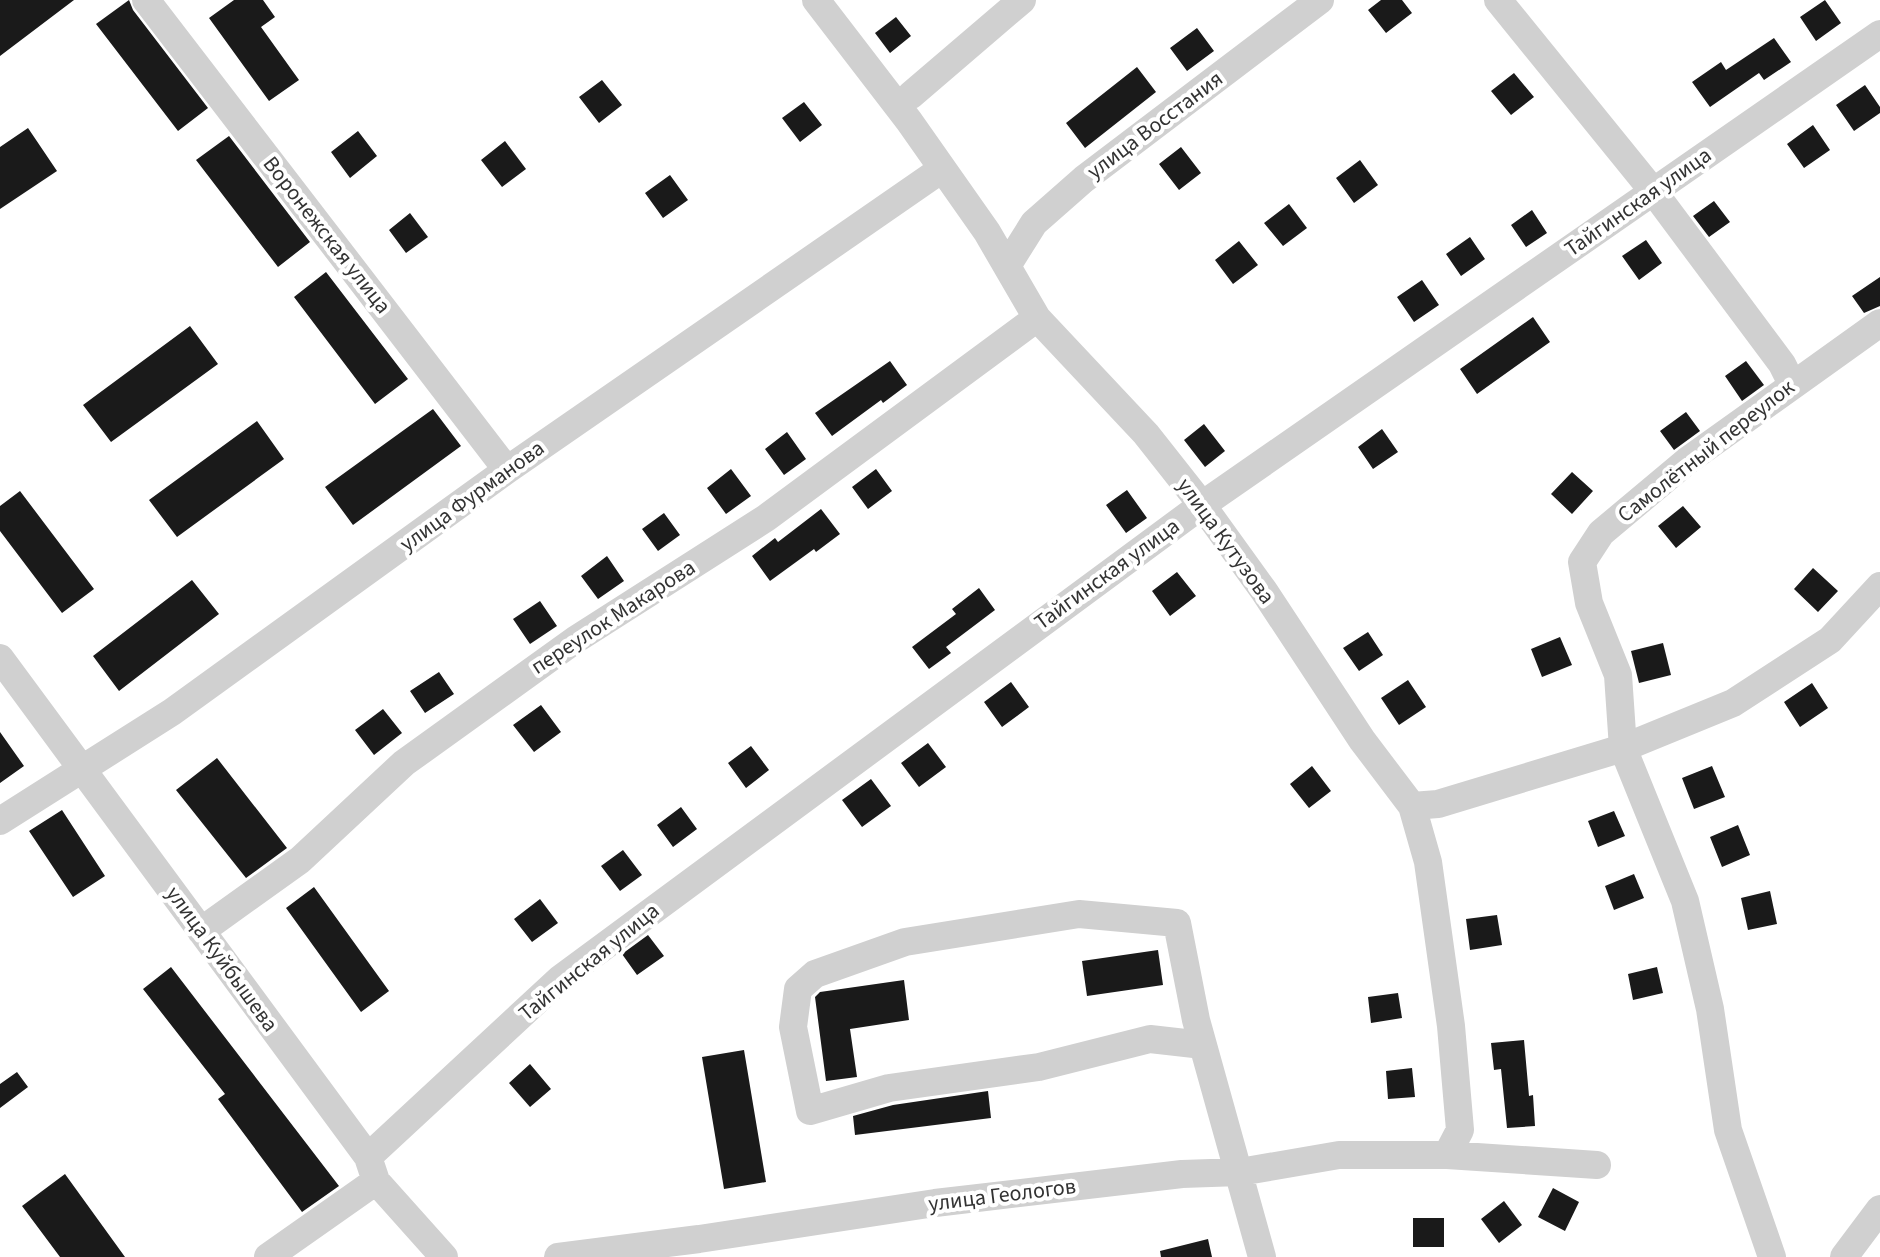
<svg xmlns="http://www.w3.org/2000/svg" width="1880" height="1257" font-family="'Source Sans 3',sans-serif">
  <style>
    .building { fill: #1a1a1a }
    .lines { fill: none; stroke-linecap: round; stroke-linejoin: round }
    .minor { stroke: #d0d0d0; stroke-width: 28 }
    .labels { text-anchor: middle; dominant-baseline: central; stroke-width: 8; stroke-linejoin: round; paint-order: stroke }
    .street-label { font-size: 22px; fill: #333; stroke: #fff }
  </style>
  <rect width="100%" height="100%" fill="#fff"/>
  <path class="building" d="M 0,0 L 74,0 L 0,56 Z
    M 129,0 L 133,10 L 208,108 L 178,131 L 96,24 Z
    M 234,0 L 263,0 L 275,17 L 261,27 L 299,80 L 269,101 L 209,18 Z
    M 1381,0 L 1402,0 L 1412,13 L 1386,33 L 1368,10 Z
    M 1825,0 L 1841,23 L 1816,41 L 1800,17 Z
    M 896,17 L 911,36 L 890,53 L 875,33 Z
    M 1197,28 L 1214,51 L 1187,71 L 1170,48 Z
    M 1774,38 L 1791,62 L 1764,80 L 1759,73 L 1710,107 L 1692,82 L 1721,62 L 1726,70 Z
    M 1137,67 L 1156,92 L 1085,148 L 1066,123 Z
    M 1514,73 L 1534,97 L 1511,115 L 1491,91 Z
    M 602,80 L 622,105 L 599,123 L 579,97 Z
    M 1865,85 L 1880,107 L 1880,113 L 1854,131 L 1836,105 Z
    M 804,102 L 822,125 L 800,142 L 782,118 Z
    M 1813,125 L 1830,150 L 1804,168 L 1787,144 Z
    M 28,128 L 57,171 L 0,209 L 0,147 Z
    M 358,131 L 377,156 L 350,178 L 331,152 Z
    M 229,136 L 310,242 L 278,267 L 196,160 Z
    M 505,141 L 526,169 L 502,187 L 481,160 Z
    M 1181,147 L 1201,173 L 1179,190 L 1159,164 Z
    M 1360,160 L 1378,185 L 1354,203 L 1336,178 Z
    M 670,175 L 688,200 L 663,218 L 645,193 Z
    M 1714,201 L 1730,222 L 1709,237 L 1693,216 Z
    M 1289,204 L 1307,228 L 1283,246 L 1264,223 Z
    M 1532,210 L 1547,233 L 1526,247 L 1511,225 Z
    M 410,213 L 428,237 L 406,253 L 389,230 Z
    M 1470,237 L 1485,259 L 1461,276 L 1446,254 Z
    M 1646,240 L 1662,263 L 1639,280 L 1622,256 Z
    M 1239,241 L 1258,265 L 1233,284 L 1215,260 Z
    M 326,272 L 408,379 L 375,404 L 294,297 Z
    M 1880,277 L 1880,306 L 1864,313 L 1852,296 Z
    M 1422,280 L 1439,305 L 1414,322 L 1397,297 Z
    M 1533,317 L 1550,342 L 1477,394 L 1460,369 Z
    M 190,326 L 218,364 L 111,442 L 83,405 Z
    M 890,361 L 907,385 L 883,403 L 881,400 L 832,436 L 815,413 Z
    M 1746,361 L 1764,385 L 1742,401 L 1725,376 Z
    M 433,409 L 461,446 L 353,525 L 325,487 Z
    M 1686,412 L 1700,431 L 1674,450 L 1660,431 Z
    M 257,421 L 284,459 L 177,537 L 149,500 Z
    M 1204,424 L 1225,451 L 1205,467 L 1184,440 Z
    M 1382,429 L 1398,452 L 1373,469 L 1358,447 Z
    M 787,432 L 806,459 L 784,475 L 765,449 Z
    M 731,469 L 751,496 L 726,514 L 707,488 Z
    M 876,469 L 892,491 L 868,509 L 852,487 Z
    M 1572,472 L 1593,491 L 1572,514 L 1551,494 Z
    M 1127,490 L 1147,518 L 1126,533 L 1106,505 Z
    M 20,491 L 94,589 L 62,613 L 0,531 L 0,506 Z
    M 1683,506 L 1701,527 L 1676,548 L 1658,526 Z
    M 821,509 L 840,534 L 816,552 L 814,549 L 770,581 L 752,556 L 775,538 L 778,542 Z
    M 664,513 L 680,535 L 658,551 L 642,529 Z
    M 607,556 L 624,581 L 598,599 L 581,576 Z
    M 1813,568 L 1838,591 L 1818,612 L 1794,589 Z
    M 1177,572 L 1196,596 L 1170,616 L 1152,591 Z
    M 192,580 L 219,614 L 119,691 L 93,656 Z
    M 979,588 L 995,610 L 946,647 L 951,653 L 929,669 L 912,647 L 956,614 L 952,609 Z
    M 540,601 L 557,626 L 530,644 L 513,619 Z
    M 1368,632 L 1383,655 L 1359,671 L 1343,648 Z
    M 1560,637 L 1572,665 L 1542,677 L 1531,649 Z
    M 1663,643 L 1671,675 L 1639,683 L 1631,651 Z
    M 439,672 L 454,694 L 425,713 L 410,691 Z
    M 1408,680 L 1426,707 L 1399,725 L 1381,698 Z
    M 1011,682 L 1029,707 L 1002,727 L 984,702 Z
    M 1812,683 L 1828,708 L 1800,727 L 1784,702 Z
    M 541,705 L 561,732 L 534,752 L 513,725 Z
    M 383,709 L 402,733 L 374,755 L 355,730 Z
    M 0,732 L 24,766 L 0,783 Z
    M 928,743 L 946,767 L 919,787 L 901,763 Z
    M 751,746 L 769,770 L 746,788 L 728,763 Z
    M 217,758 L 287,848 L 246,878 L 176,790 Z
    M 1312,766 L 1331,791 L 1309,808 L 1290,784 Z
    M 1712,766 L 1725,797 L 1694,809 L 1682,778 Z
    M 871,779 L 891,806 L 862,827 L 842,800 Z
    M 681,807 L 697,829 L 673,847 L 657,825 Z
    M 62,810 L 105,876 L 73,897 L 29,831 Z
    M 1614,811 L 1625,836 L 1598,847 L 1588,821 Z
    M 1738,825 L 1750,855 L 1722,867 L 1710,837 Z
    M 623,850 L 642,875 L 620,891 L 601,866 Z
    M 1634,874 L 1644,898 L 1614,910 L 1605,886 Z
    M 314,887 L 389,991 L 361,1012 L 286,908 Z
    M 1770,891 L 1777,924 L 1748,930 L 1741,898 Z
    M 540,899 L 558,923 L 532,942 L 514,919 Z
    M 1497,915 L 1502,945 L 1470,950 L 1466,919 Z
    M 648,935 L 664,956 L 637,975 L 622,954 Z
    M 1158,950 L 1163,985 L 1087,996 L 1082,961 Z
    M 171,967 L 339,1186 L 302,1212 L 218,1099 L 225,1094 L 143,989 Z
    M 1657,967 L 1663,993 L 1633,1000 L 1628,974 Z
    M 904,980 L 909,1020 L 850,1029 L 857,1077 L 826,1081 L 815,997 L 820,992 Z
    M 1398,993 L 1402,1018 L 1371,1023 L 1368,997 Z
    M 1524,1040 L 1529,1096 L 1533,1095 L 1535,1126 L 1507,1128 L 1501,1069 L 1494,1070 L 1491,1043 Z
    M 744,1050 L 766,1182 L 724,1189 L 702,1057 Z
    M 530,1064 L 551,1089 L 530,1107 L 509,1083 Z
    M 1412,1068 L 1415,1097 L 1388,1099 L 1386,1071 Z
    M 17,1072 L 28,1087 L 0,1108 L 0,1084 Z
    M 988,1091 L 991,1118 L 855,1135 L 853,1116 L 893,1105 Z
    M 65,1174 L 125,1257 L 60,1257 L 22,1206 Z
    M 1553,1188 L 1579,1202 L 1565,1231 L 1538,1217 Z
    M 1504,1201 L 1522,1225 L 1499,1243 L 1481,1219 Z
    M 1413,1218 L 1444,1218 L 1444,1247 L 1413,1247 Z
    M 1208,1239 L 1212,1257 L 1161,1257 L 1160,1251 Z"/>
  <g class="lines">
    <path class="minor" d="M 146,0 L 507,470
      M 816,0 L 909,121 L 987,232 L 1037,318 L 1146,434 L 1202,505 L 1264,591 L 1362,740 L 1412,806 L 1428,862 L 1451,1026 L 1460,1130 L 1447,1155
      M 1498,0 L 1653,191 L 1782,364 L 1792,384
      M 911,95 L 1022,0
      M 1007,266 L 1034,223 L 1084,179 L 1320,0
      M 0,658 L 368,1157 L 376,1181 L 444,1257
      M 1412,806 L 1438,804 L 1623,748 L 1733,703 L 1830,640 L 1880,586
      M 0,821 L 172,712 L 507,470 L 942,169
      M 201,931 L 300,860 L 404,763 L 575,640 L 766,518 L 1037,318
      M 1203,1045 L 1150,1039 L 1039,1067 L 889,1088 L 810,1111 L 793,1027 L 798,989 L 815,974 L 905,942 L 1079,914 L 1177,923 L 1196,1020 L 1262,1257
      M 368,1157 L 560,979 L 1202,505 L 1880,34
      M 268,1257 L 376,1181
      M 558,1257 L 699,1239 L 935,1203 L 1182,1174 L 1240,1172 L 1339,1155 L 1447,1155 L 1597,1165
      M 1772,1257 L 1728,1130 L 1710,1009 L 1685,901 L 1623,748 L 1618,675 L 1589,603 L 1582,562 L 1601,533 L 1687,461 L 1880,323
      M 1844,1257 L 1880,1209"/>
  </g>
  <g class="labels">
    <g class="street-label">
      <text transform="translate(1155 125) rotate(-37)">улица Восстания</text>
      <text transform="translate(1638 202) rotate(-35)">Тайгинская улица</text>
      <text transform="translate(327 235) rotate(52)">Воронежская улица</text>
      <text transform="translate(1706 451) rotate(-38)">Самолётный переулок</text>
      <text transform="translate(472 496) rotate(-36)">улица Фурманова</text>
      <text transform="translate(1226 541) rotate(54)">улица Кутузова</text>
      <text transform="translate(1107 574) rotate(-36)">Тайгинская улица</text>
      <text transform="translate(613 617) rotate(-33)">переулок Макарова</text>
      <text transform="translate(222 959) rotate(54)">улица Куйбышева</text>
      <text transform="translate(589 962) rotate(-39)">Тайгинская улица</text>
      <text transform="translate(1002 1195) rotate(-7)">улица Геологов</text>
    </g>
  </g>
</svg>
